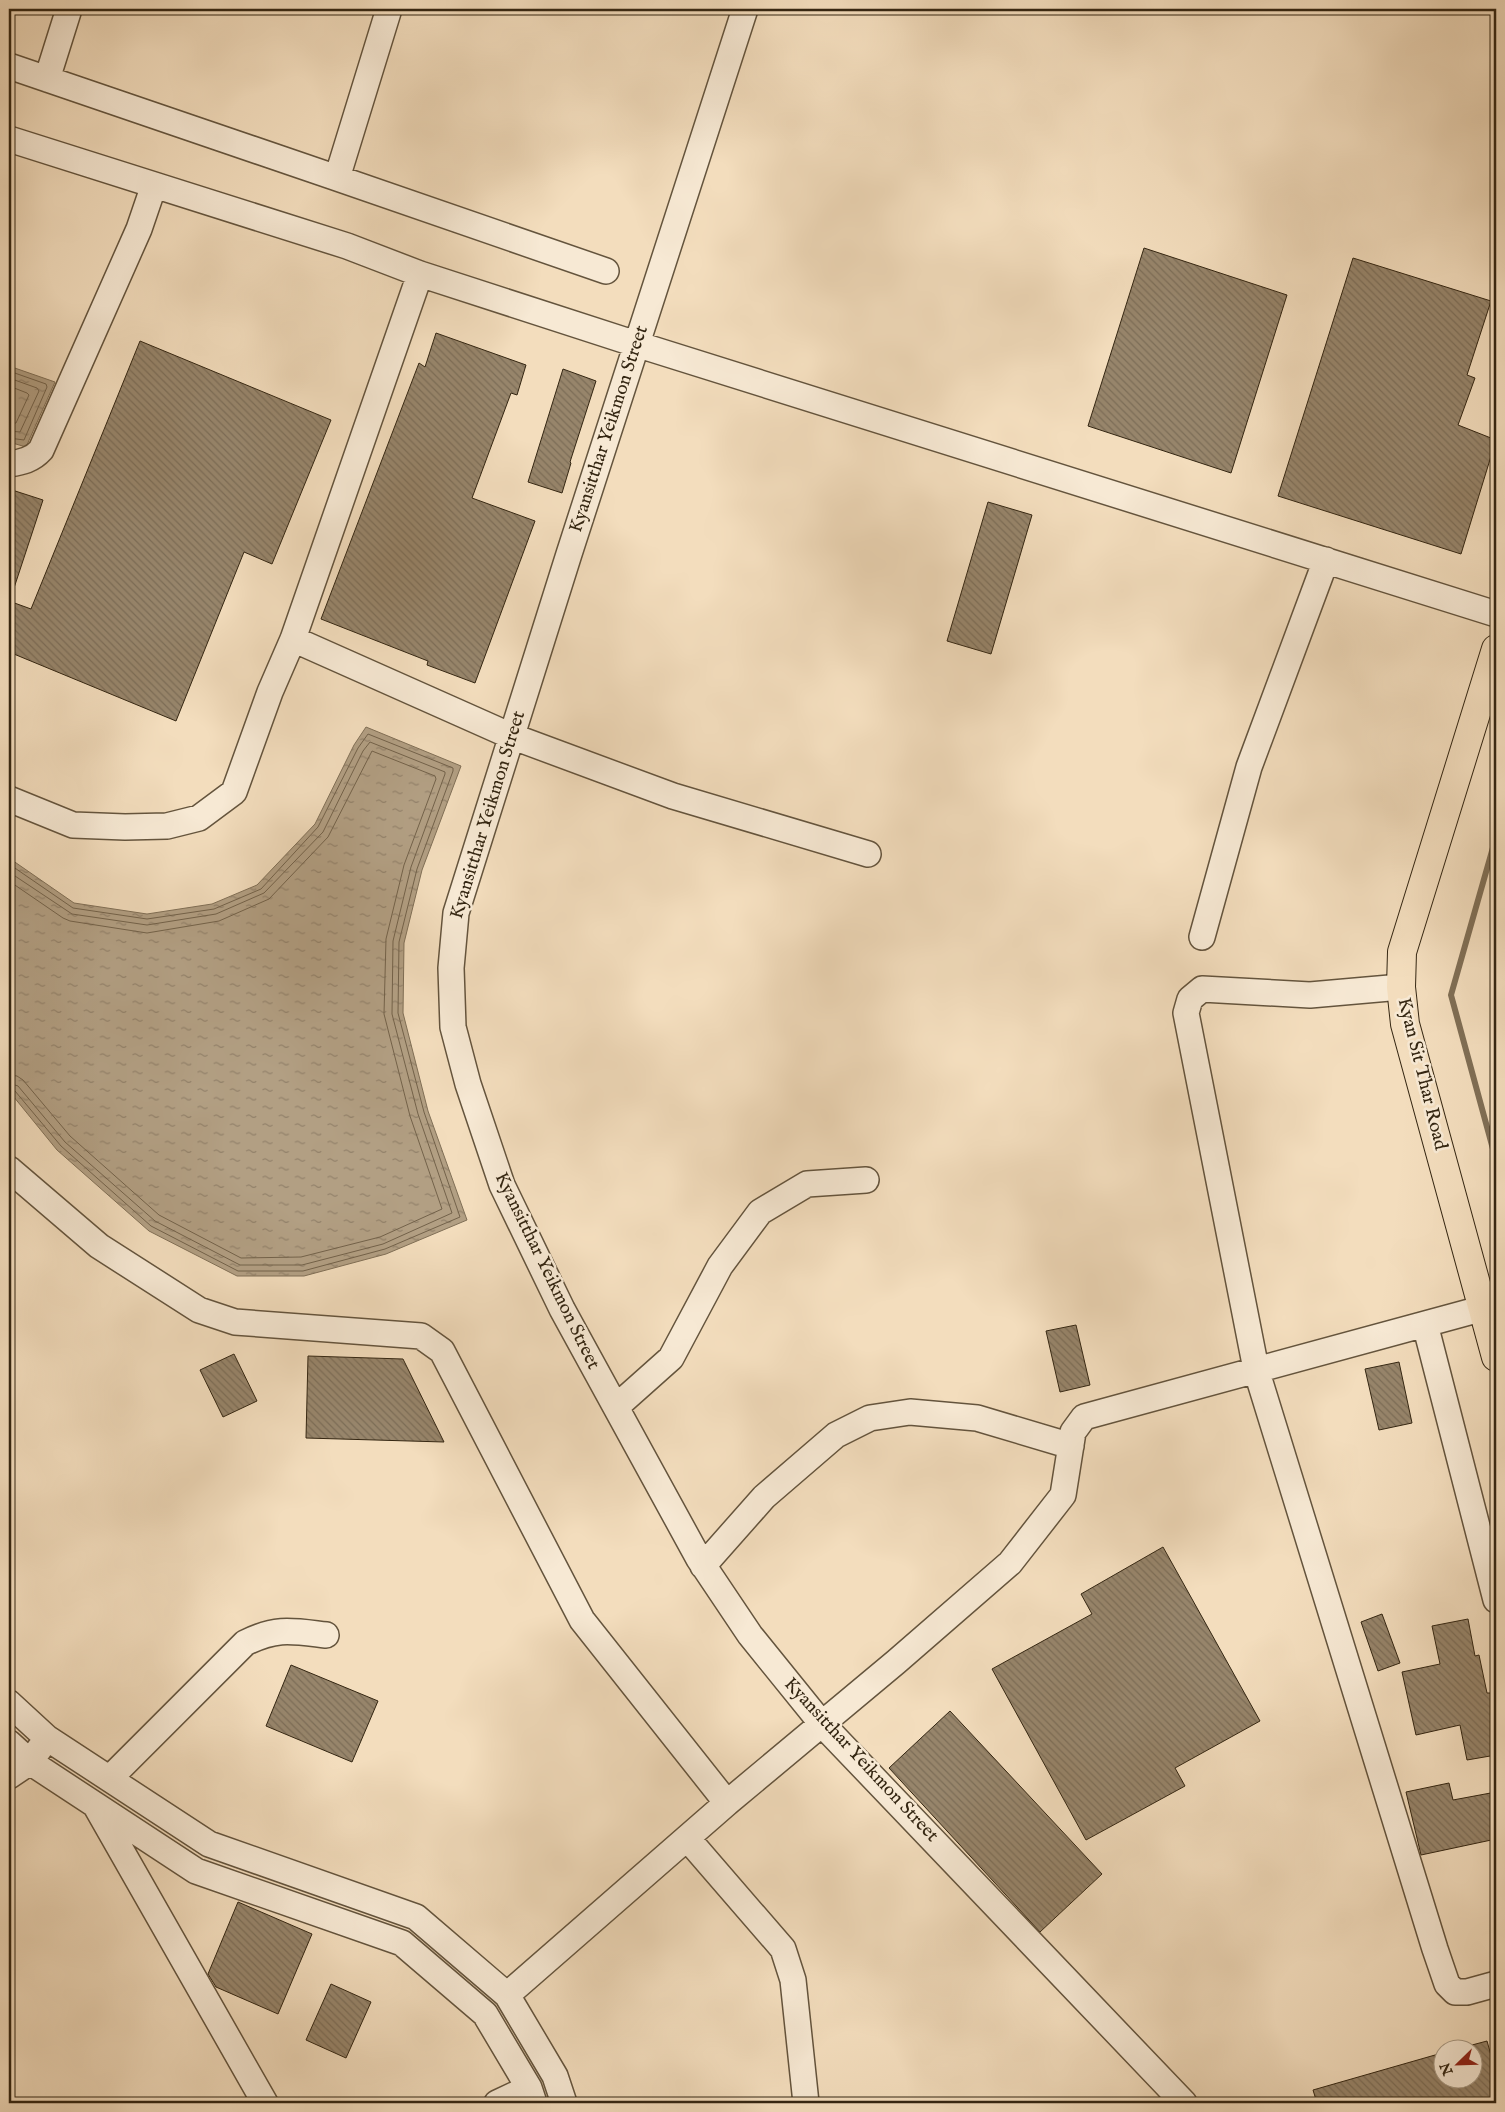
<svg xmlns="http://www.w3.org/2000/svg" width="1505" height="2112" font-family="'IM FELL English',serif">
  <style>
    .water { fill: url(#water-ripples); stroke: #806f56 }
    .lines { fill: none; stroke-linecap: round; stroke-linejoin: round }
    .shore { stroke: #73624a; stroke-width: 1 }
    .stream { stroke: #806f56; stroke-width: 6 }
    .building { fill: url(#building-back-hatch); stroke: #342612 }
    .minor-casing { stroke: #64543d; stroke-width: 28 }
    .major-casing { stroke: #342612; stroke-width: 30 }
    .minor { stroke: #f7e9d4; stroke-width: 25 }
    .major { stroke: #f3ddbd; stroke-width: 28 }
    .labels { text-anchor: middle; dominant-baseline: central; stroke-width: 5; stroke-linejoin: round; paint-order: stroke }
    .street-label { font-size: 19px; fill: #342612; stroke: #f7e9d4 }
  </style>
  <defs>
    <pattern id="water-ripples" width="26" height="14" patternUnits="userSpaceOnUse" patternTransform="scale(1.25)"><rect width="26" height="14" fill="#b29f83"/><path d="M2 4q2-2 4 0t4 0M15 11q2-2 4 0t4 0" fill="none" stroke="#92816a"/></pattern>
    <pattern id="building-back-hatch" width="6" height="6" patternUnits="userSpaceOnUse" patternTransform="scale(1.25)"><rect width="6" height="6" fill="#97856b"/><path d="M-1 5l2 2M0 0l6 6M5-1l2 2" fill="none" stroke="#7c6d57"/></pattern>
  </defs>
  <rect width="100%" height="100%" fill="#f3ddbd"/>
  <filter id="stains"><feTurbulence type="fractalNoise" baseFrequency=".004" numOctaves="4"/><feColorMatrix values="0 0 0 0 .2 0 0 0 0 .09 0 0 0 0 .02 0 0 0 .5 -.17"/></filter>
  <radialGradient id="worn" r=".72"><stop offset=".6" stop-color="#630" stop-opacity="0"/><stop offset="1" stop-color="#630" stop-opacity=".3"/></radialGradient>
  <path class="water" d="M 9,366 L 55,382 L 26,447 L 9,442 Z
    M 366,727 L 461,766 L 422,870 L 404,943 L 403,1013 L 428,1111 L 467,1220 L 386,1254 L 304,1276 L 237,1276 L 149,1231 L 57,1150 L 9,1091 L 9,858 L 74,903 L 147,914 L 212,904 L 257,885 L 315,824 L 354,745 Z"/>
  <g class="lines">
    <path class="shore" d="M 9,371 L 46,384 L 47,387 L 24,440 L 9,438
      M 9,378 L 37,388 L 39,391 L 20,432 L 9,431
      M 9,386 L 27,393 L 29,395 L 16,423 L 9,424
      M 9,864 L 73,908 L 147,919 L 214,909 L 261,889 L 318,827 L 358,748 L 368,734 L 453,768 L 453,771 L 417,869 L 399,942 L 398,1013 L 424,1112 L 460,1217 L 385,1249 L 303,1271 L 238,1271 L 151,1226 L 61,1146 L 15,1091 L 9,1089
      M 9,872 L 72,914 L 147,925 L 216,914 L 264,893 L 323,832 L 363,751 L 370,742 L 445,772 L 445,774 L 411,867 L 393,941 L 392,1014 L 418,1114 L 452,1213 L 383,1244 L 302,1265 L 240,1265 L 155,1221 L 65,1142 L 18,1086 L 9,1083
      M 9,881 L 63,918 L 70,921 L 147,933 L 219,921 L 269,899 L 328,837 L 372,751 L 435,776 L 436,779 L 404,865 L 386,939 L 384,1014 L 410,1116 L 442,1209 L 380,1237 L 301,1257 L 241,1258 L 159,1215 L 70,1136 L 23,1080 L 17,1076 L 9,1075"/>
    <path class="stream" d="M 1496,837 L 1451,995 L 1496,1160"/>
  </g>
  <path class="building" d="M 1144,248 L 1287,295 L 1231,473 L 1088,426 Z
    M 1353,258 L 1491,301 L 1467,375 L 1475,378 L 1458,425 L 1496,440 L 1461,554 L 1278,496 Z
    M 436,333 L 526,365 L 517,395 L 511,393 L 472,498 L 535,521 L 475,683 L 427,665 L 428,661 L 321,619 L 419,363 L 425,367 Z
    M 140,341 L 331,420 L 272,564 L 244,552 L 176,721 L 9,652 L 9,601 L 31,609 Z
    M 563,369 L 596,381 L 570,462 L 571,463 L 562,493 L 528,482 Z
    M 9,489 L 43,500 L 12,594 L 9,594 Z
    M 988,502 L 1032,515 L 991,654 L 947,641 Z
    M 1076,1325 L 1090,1385 L 1060,1392 L 1046,1331 Z
    M 234,1354 L 257,1401 L 223,1417 L 200,1370 Z
    M 308,1356 L 403,1359 L 444,1442 L 306,1438 Z
    M 1399,1362 L 1412,1423 L 1379,1430 L 1365,1369 Z
    M 1163,1547 L 1260,1721 L 1175,1768 L 1185,1786 L 1086,1840 L 992,1669 L 1092,1614 L 1081,1594 Z
    M 1382,1614 L 1400,1663 L 1378,1671 L 1361,1622 Z
    M 1468,1619 L 1475,1656 L 1479,1655 L 1487,1693 L 1491,1693 L 1496,1716 L 1496,1755 L 1467,1760 L 1460,1725 L 1416,1735 L 1402,1672 L 1440,1664 L 1432,1626 Z
    M 291,1665 L 378,1701 L 352,1762 L 266,1726 Z
    M 950,1711 L 1102,1874 L 1040,1932 L 889,1768 Z
    M 1449,1783 L 1453,1800 L 1496,1792 L 1496,1839 L 1421,1855 L 1406,1792 Z
    M 238,1902 L 312,1934 L 278,2014 L 216,1987 L 208,1974 Z
    M 331,1984 L 371,2002 L 346,2058 L 306,2040 Z
    M 1487,2041 L 1496,2073 L 1496,2103 L 1317,2103 L 1313,2090 L 1442,2053 L 1442,2080 L 1472,2080 L 1472,2045 Z"/>
  <g class="lines">
    <g class="minor-casing">
      <path id="minor" d="M 745,9 L 569,554 L 456,913 L 451,968 L 453,1027 L 468,1084 L 502,1185 L 562,1309 L 699,1559 L 750,1635 L 822,1724 L 1184,2103
        M 9,66 L 337,178 L 389,9
        M 47,79 L 69,9
        M 9,139 L 347,246 L 420,274 L 636,344 L 1496,614
        M 337,178 L 606,271
        M 9,464 C 22,462 32,460 41,450 L 139,229 L 154,185
        M 293,639 L 511,736 L 673,796 L 868,854
        M 9,799 L 73,825 L 125,827 L 167,826 L 199,818 L 234,792 L 270,692 L 293,639 L 420,274
        M 1202,937 L 1249,767 L 1326,560
        M 1401,987 L 1310,995 L 1202,989 L 1190,999 L 1186,1013 L 1256,1369 L 1435,1949 L 1447,1984 L 1455,1992 L 1467,1992 L 1496,1984
        M 9,1169 L 99,1246 L 199,1310 L 235,1322 L 421,1336 L 442,1351 L 582,1620 L 727,1803
        M 1425,1324 L 1496,1600
        M 616,1407 L 671,1358 L 720,1266 L 760,1212 L 807,1184 L 866,1180
        M 703,1566 L 764,1497 L 836,1435 L 870,1418 L 910,1412 L 977,1418 L 1071,1446
        M 9,1703 L 47,1738 L 209,1844 L 416,1917 L 507,1995 L 555,2076 L 564,2103
        M 9,1743 L 30,1762 L 196,1871 L 402,1943 L 485,2014 L 529,2088 L 534,2103
        M 9,1776 L 30,1762 L 40,1748
        M 110,1778 L 245,1643 C 277,1627 292,1631 326,1635
        M 97,1808 L 265,2103
        M 687,1838 L 783,1949 L 793,1980 L 806,2103
        M 507,1995 L 727,1803 L 896,1662 L 1010,1563 L 1063,1495 L 1073,1432 L 1084,1417 L 1484,1308
        M 497,2103 L 529,2088"/>
    </g>
    <g class="major-casing">
      <path id="major" d="M 1496,649 L 1402,952 L 1401,987 L 1405,1024 L 1496,1357"/>
    </g>
    <use href="#minor" class="minor"/>
    <use href="#major" class="major"/>
  </g>
  <g class="labels">
    <g class="street-label">
      <text transform="translate(609 429) rotate(-72)">Kyansitthar Yeikmon Street</text>
      <text transform="translate(488 815) rotate(-73)">Kyansitthar Yeikmon Street</text>
      <text transform="translate(1422 1074) rotate(76)">Kyan Sit Thar Road</text>
      <text transform="translate(547 1271) rotate(64)">Kyansitthar Yeikmon Street</text>
      <text transform="translate(861 1760) rotate(47)">Kyansitthar Yeikmon Street</text>
    </g>
  </g>
  <rect width="1505" height="2112" fill="none" stroke="#f3ddbd" stroke-width="30"/>
  <rect x="10" y="10" width="1485" height="2092" fill="none" stroke="#342612" stroke-width="2.5"/>
  <rect x="15" y="15" width="1475" height="2082" fill="none" stroke="#342612"/>
  <g transform="translate(1458 2064) rotate(247)"><circle r="24" fill="#f7e9d4" stroke="#a99b86"/>
  <path d="M0-4L9 19L0 12L-9 19Z" fill="#8f2418"/>
  <text y="-8" font-size="14" font-weight="bold" text-anchor="middle" fill="#342612">N</text>
  </g>
  <rect width="100%" height="100%" filter="url(#stains)"/>
  <rect width="100%" height="100%" fill="url(#worn)"/>
</svg>
